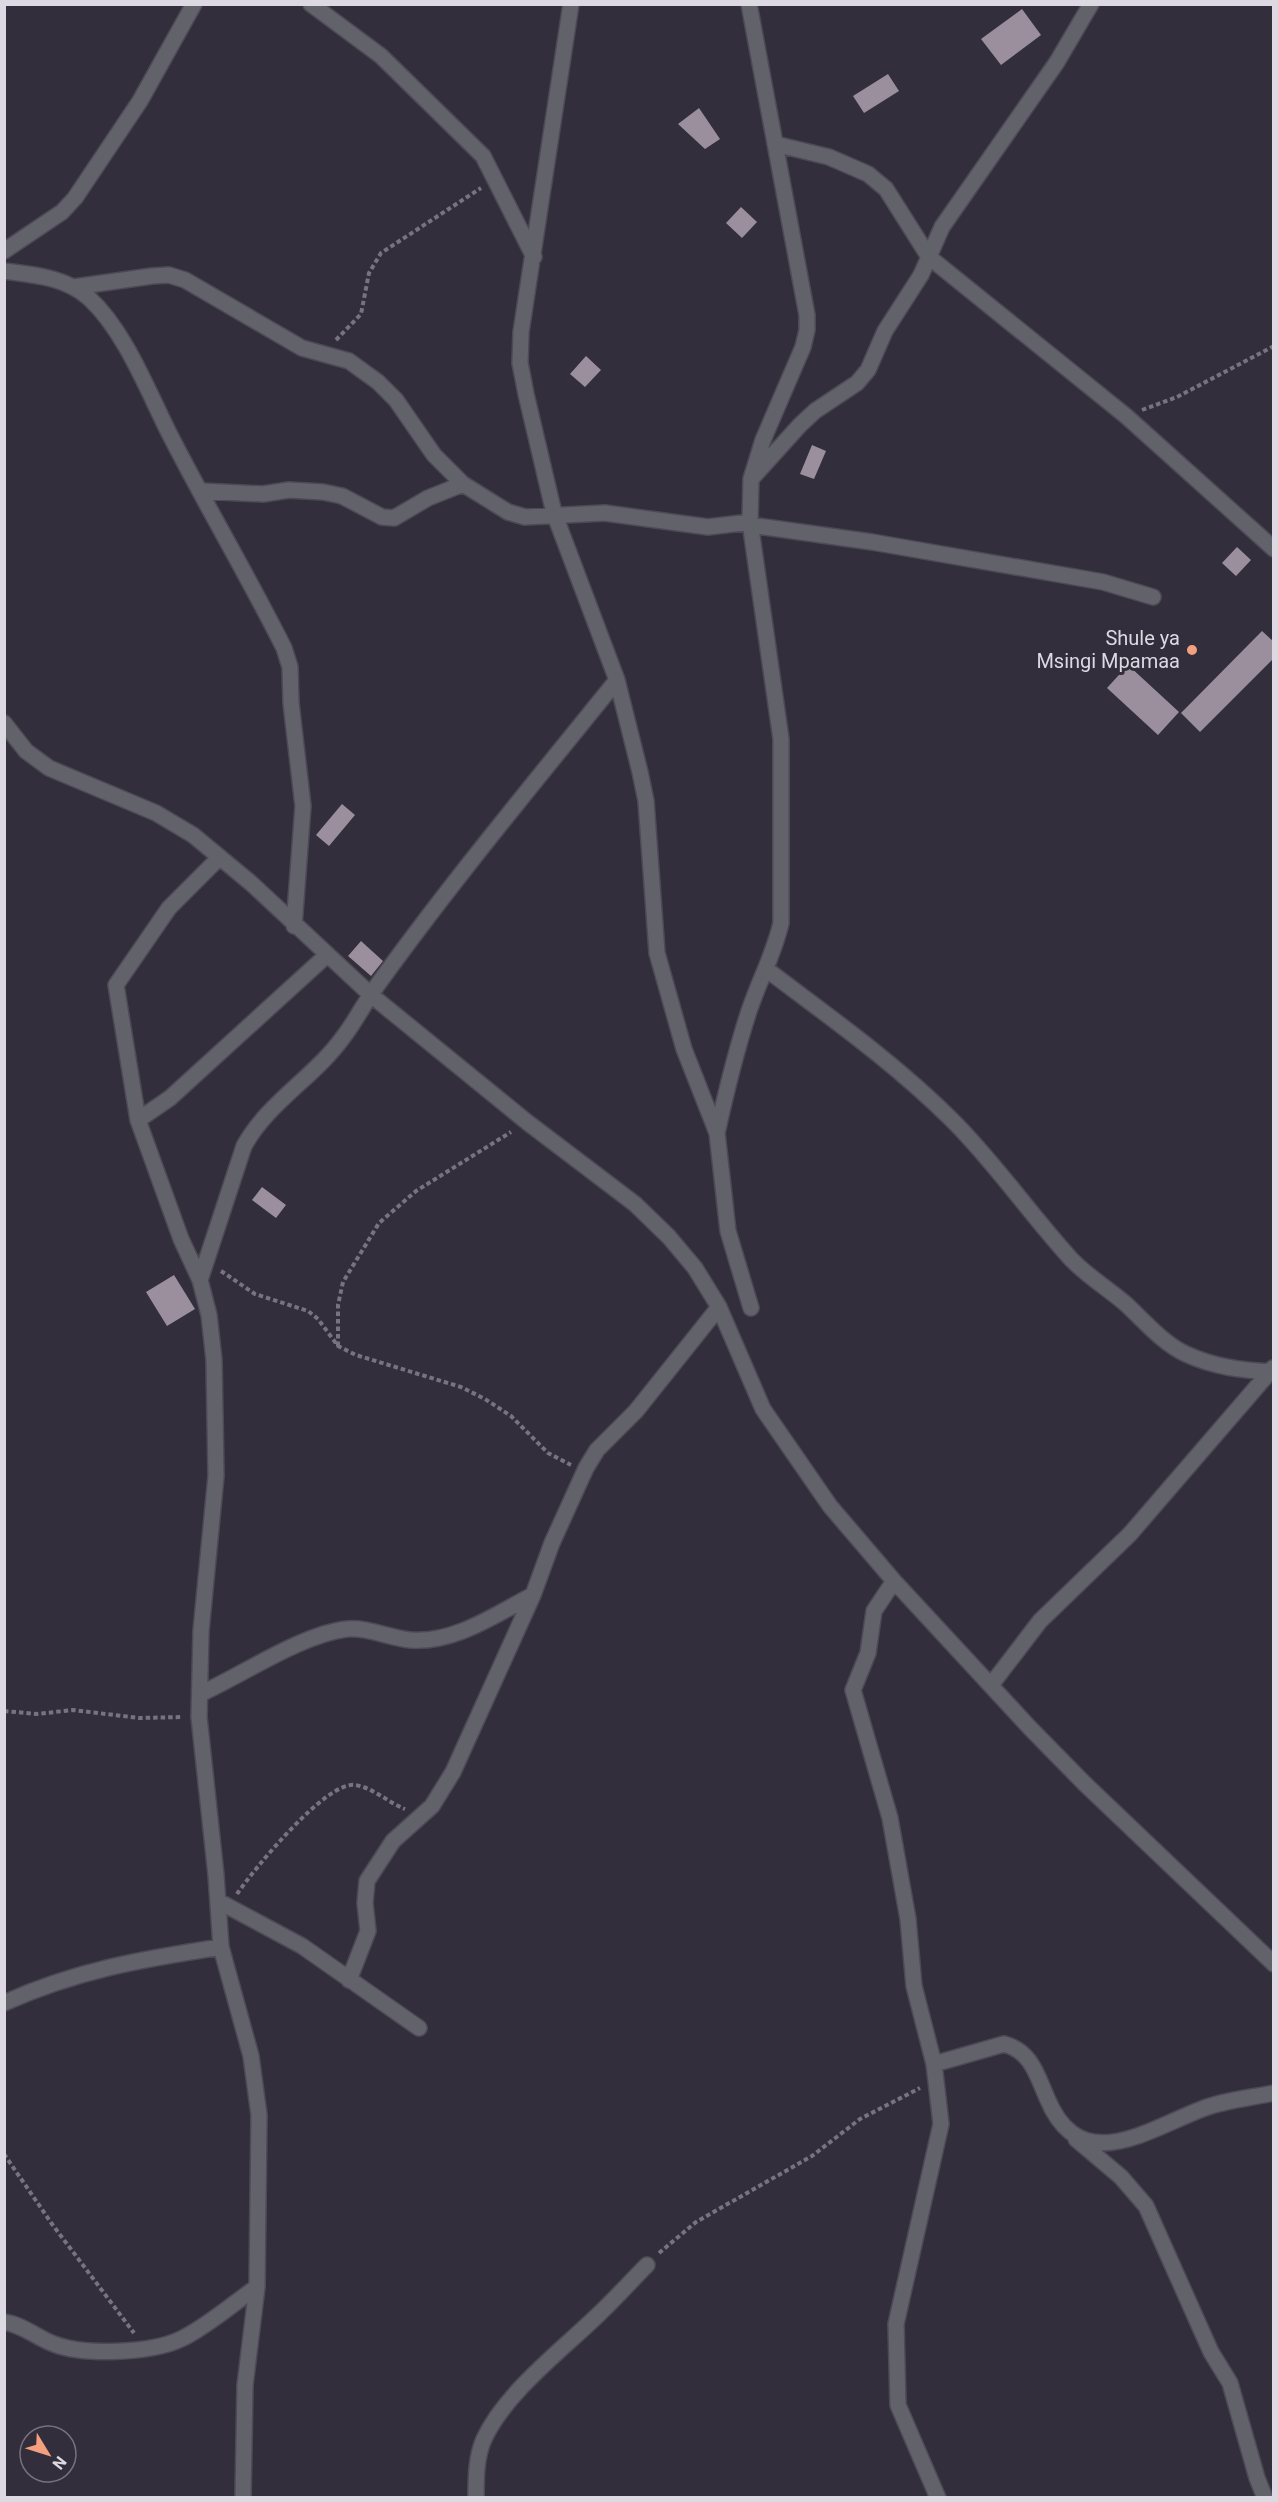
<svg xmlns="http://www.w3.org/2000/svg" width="1278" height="2502" font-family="Roboto,sans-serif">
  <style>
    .building { fill: #9b8f9d }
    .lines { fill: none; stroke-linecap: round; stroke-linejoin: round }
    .minor-casing { stroke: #4e4956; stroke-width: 18 }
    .path { stroke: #78737f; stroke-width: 4; stroke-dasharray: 4.5 3; stroke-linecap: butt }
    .minor { stroke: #62636a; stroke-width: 15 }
    .poi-dot { fill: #f3a081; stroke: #332e3b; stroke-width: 2 }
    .labels { text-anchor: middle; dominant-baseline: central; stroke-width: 6; stroke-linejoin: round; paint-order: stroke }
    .poi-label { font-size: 20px; fill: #ddd9e3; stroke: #332e3b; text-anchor: end }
  </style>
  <rect width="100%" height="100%" fill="#332e3b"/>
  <path class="building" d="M 1022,9 L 1041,35 L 1001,65 L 981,39 Z
    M 888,74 L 899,91 L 864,113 L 853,96 Z
    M 699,108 L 720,139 L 705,149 L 678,124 Z
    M 741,207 L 757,222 L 742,238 L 726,223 Z
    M 586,356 L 601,370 L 585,387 L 570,374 Z
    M 812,445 L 826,451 L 814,479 L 800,474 Z
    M 1237,547 L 1251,560 L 1236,576 L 1222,563 Z
    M 1262,631 L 1274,642 L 1274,658 L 1200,732 L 1181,713 Z
    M 1128,665 L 1179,712 L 1158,735 L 1107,688 Z
    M 342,804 L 355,815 L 329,846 L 316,835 Z
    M 361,941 L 383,961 L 371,976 L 348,956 Z
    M 262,1187 L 286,1205 L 276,1218 L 252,1200 Z
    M 174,1275 L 195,1309 L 167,1326 L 146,1292 Z"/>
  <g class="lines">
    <g class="minor-casing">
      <path id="minor" d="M 311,4 L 381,56 L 483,156 L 534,257
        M 571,4 L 521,332 L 520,363 L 526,394 L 554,513 L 617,680 L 640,772 L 646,801 L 657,953 L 684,1049 L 717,1133 L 728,1231 L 751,1308
        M 775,144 L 829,157 L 868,174 L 886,189 L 929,257 L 1126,416 L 1274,549
        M 4,251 L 62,212 L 75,198 L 140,101 L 194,4
        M 4,271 C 35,275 65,277 89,298 C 124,330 147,389 168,431 C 205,504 247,574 284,648 L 290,667 L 291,703 L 303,806 L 294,926
        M 74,287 L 152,276 L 169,275 L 185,280 L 302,348 L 349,361 L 378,382 L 396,400 L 434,455 L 463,484 L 508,512 L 525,517 L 605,513 L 708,527 L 750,522
        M 753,477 L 800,425 L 815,411 L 857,383 L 868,370 L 885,331 L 921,275 L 942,227 L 1057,62 L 1091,4
        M 201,491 L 263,494 L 289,490 L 323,492 L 342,496 L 382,517 L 394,518 L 428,498 L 463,484
        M 750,525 L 872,542 L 1103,582 L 1153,597
        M 4,723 L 26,751 L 49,768 L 156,813 L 193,835 L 252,884 L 371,995 L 527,1122 L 635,1204 L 669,1237 L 695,1268 L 719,1307 L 763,1409 L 830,1506 L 894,1581 L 1030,1728 L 1085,1784 L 1274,1964
        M 220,857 L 169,908 L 116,985 L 138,1120 L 181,1239 L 200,1280 L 209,1315 L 214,1360 L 216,1476 L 201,1631 L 199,1717 L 216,1875 L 221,1947 L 251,2056 L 259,2115 L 257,2287 L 245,2385 L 243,2498
        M 766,969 C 831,1018 896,1064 953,1121 C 996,1164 1030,1214 1071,1259 C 1088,1277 1109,1289 1127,1305 C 1145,1322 1164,1344 1186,1354 C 1214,1367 1241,1370 1270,1372
        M 138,1120 L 170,1098 L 327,955
        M 717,1133 C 726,1092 736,1051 749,1011 C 759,981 774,954 781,923 L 781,739 L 750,522 L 751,479 L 763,440 L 803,347 L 807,330 L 807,315 L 749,4
        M 200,1280 L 244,1146 C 269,1101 315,1077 344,1036 C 354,1023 362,1008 371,994 C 448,886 534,783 617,680
        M 894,1581 L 874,1611 L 868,1653 L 853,1690 L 890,1818 L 908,1919 L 914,1986 L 934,2064 L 941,2124 L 896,2324 L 898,2405 L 938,2498
        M 991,1685 L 1040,1621 L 1130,1534 L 1273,1368
        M 200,1694 C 242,1675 302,1634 347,1629 C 368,1627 389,1638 410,1640 C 454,1644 496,1614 533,1595
        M 218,1901 L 302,1946 L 419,2028
        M 349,1980 L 368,1931 L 365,1903 L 367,1881 L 393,1841 L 432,1806 L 453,1772 L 533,1595 L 552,1543 L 586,1468 L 597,1450 L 636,1411 L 719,1307
        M 4,2003 C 77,1970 143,1959 221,1947
        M 934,2064 L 1004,2044 C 1031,2051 1037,2075 1047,2098 C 1080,2178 1145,2131 1202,2109 C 1224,2100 1250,2098 1274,2093
        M 1076,2139 L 1121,2177 L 1146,2206 L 1211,2352 L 1230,2383 L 1257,2478 L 1265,2498
        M 4,2322 C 24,2325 37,2338 54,2344 C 85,2356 152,2353 181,2339 C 205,2328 235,2302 257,2287
        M 476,2498 C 476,2478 476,2457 484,2439 C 505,2393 563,2349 599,2314 C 615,2299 631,2281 647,2265"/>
    </g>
    <path class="path" d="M 336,340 L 361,314 L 369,273 L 381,253 L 481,188
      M 1142,410 L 1177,397 L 1274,346
      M 221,1271 L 255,1294 L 308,1311 L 318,1319 L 338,1346 L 356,1355 L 461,1387 L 485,1399 L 511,1416 L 548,1453 L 571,1465
      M 338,1346 L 338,1305 L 343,1282 L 379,1223 L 416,1191 L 511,1132
      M 4,1711 L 37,1714 L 73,1710 L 139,1718 L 183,1717
      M 237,1894 C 254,1869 326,1781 355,1785 C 372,1787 389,1803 405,1809
      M 4,2154 L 52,2224 L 134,2333
      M 659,2253 L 696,2222 L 812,2156 L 860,2119 L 920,2088"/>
    <use href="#minor" class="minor"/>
  </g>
  <circle class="poi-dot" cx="1192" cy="650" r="6"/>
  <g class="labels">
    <g class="poi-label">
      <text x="1180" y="638">Shule ya<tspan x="1180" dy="23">Msingi Mpamaa</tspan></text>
    </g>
  </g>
  <rect width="1278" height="2502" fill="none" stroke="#ddd9e3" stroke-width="12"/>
  <g transform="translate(48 2454) rotate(128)"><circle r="28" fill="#332e3b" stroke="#77727e" stroke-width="1.5"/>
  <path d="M0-4.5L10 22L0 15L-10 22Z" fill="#f3a081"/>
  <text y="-9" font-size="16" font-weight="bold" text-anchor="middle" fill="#ddd9e3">N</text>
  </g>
</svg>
